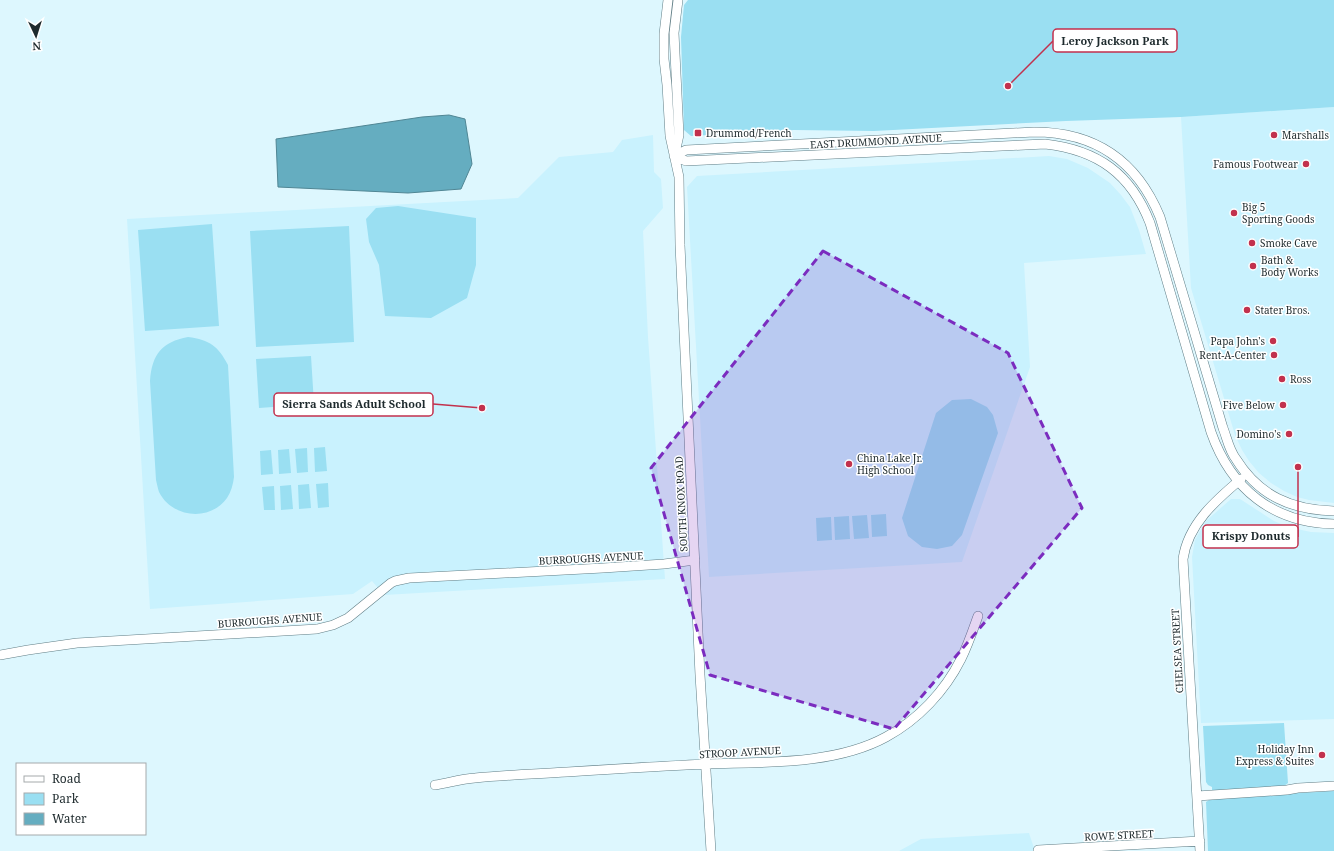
<svg xmlns="http://www.w3.org/2000/svg" width="1334" height="851" font-family="'Noto Serif',serif">
  <style>
    .built { fill: #c9f2fe }
    .green { fill: #9adff2 }
    .water { fill: #65adc0; stroke: #508694 }
    .lines { fill: none; stroke-linecap: round; stroke-linejoin: round }
    .minor-casing { stroke: #607e86; stroke-width: 10 }
    .minor { stroke: #fff; stroke-width: 9 }
    .marked { fill: #7b2cbf; fill-opacity: 0.2; stroke: #7b2cbf; stroke-width: 3; stroke-dasharray: 8 5; stroke-linejoin: round }
    .poi-dot { fill: #c2314d; stroke: #fff; stroke-width: 1.5 }
    .labels { text-anchor: middle; dominant-baseline: central; stroke-width: 3; stroke-linejoin: round; paint-order: stroke }
    .poi-label { font-size: 10px; fill: #1e2a2d; stroke: #fff; text-anchor: start }
    .street-label { font-size: 10px; fill: #1e2a2d; stroke: #fff }
    .leader { fill: none; stroke: #c2314d; stroke-width: 1.5 }
    .callout-dot { fill: #c2314d; stroke: #fff; stroke-width: 1.5 }
    .callout { fill: #fff; stroke: #c2314d; stroke-width: 1.5 }
    .callout-label { font-size: 11px; text-anchor: middle; font-weight: bold; fill: #1e2a2d }
  </style>
  <rect width="100%" height="100%" fill="#ddf7fe"/>
  <path class="built" d="M 1334,107 L 1334,503 L 1309,500 L 1297,497 L 1284,491 L 1271,483 L 1259,473 L 1249,461 L 1242,450 L 1235,435 L 1191,288 L 1181,117 Z
    M 653,135 L 654,172 L 661,179 L 663,208 L 643,231 L 648,337 L 665,579 L 384,595 L 372,581 L 353,594 L 150,609 L 127,219 L 518,198 L 559,157 L 613,152 L 622,140 Z
    M 1049,156 L 1067,159 L 1088,168 L 1110,183 L 1121,195 L 1130,207 L 1139,230 L 1146,254 L 1024,263 L 1030,367 L 962,562 L 709,577 L 687,187 L 697,176 Z
    M 1231,499 L 1240,499 L 1274,521 L 1288,527 L 1311,532 L 1334,533 L 1334,719 L 1201,723 L 1192,557 L 1195,540 L 1206,521 Z
    M 1029,833 L 1035,851 L 899,851 L 921,839 Z"/>
  <path class="green" d="M 688,0 L 1334,0 L 1334,107 L 1181,117 L 1066,121 L 874,131 L 794,130 L 691,136 L 684,130 L 681,37 L 684,5 Z
    M 398,206 L 476,218 L 476,265 L 467,298 L 431,318 L 385,316 L 379,265 L 369,242 L 366,219 L 376,208 Z
    M 212,224 L 219,326 L 145,331 L 138,230 Z
    M 349,226 L 354,342 L 256,347 L 250,231 Z
    M 188,337 C 210,340 218,346 228,365 L 234,477 C 233,485 231,492 227,498 C 210,522 172,518 159,492 C 158,489 157,484 156,480 L 150,381 C 152,354 162,342 188,337 Z
    M 311,356 L 314,404 L 259,408 L 256,359 Z
    M 971,399 L 987,407 L 993,415 L 998,433 L 962,535 L 952,546 L 937,549 L 922,547 L 908,536 L 902,518 L 936,413 L 952,400 Z
    M 325,447 L 327,471 L 315,472 L 314,448 Z
    M 307,448 L 308,472 L 297,473 L 295,449 Z
    M 289,449 L 291,473 L 279,474 L 278,450 Z
    M 271,450 L 273,474 L 261,475 L 260,451 Z
    M 328,483 L 329,507 L 318,508 L 316,484 Z
    M 309,484 L 311,508 L 299,509 L 298,485 Z
    M 291,485 L 293,509 L 281,510 L 280,486 Z
    M 274,486 L 275,510 L 264,510 L 262,487 Z
    M 886,514 L 887,536 L 872,537 L 871,515 Z
    M 867,515 L 869,538 L 854,539 L 852,516 Z
    M 849,516 L 850,539 L 835,540 L 834,517 Z
    M 831,517 L 832,540 L 817,541 L 816,518 Z
    M 1284,723 L 1288,783 L 1280,789 L 1212,792 L 1212,787 L 1208,785 L 1206,782 L 1203,726 Z
    M 1334,791 L 1334,851 L 1208,851 L 1206,802 L 1212,798 Z"/>
  <path class="water" d="M 449,115 L 465,119 L 472,164 L 461,189 L 408,193 L 278,187 L 276,139 L 422,117 Z"/>
  <g class="lines">
    <g class="minor-casing">
      <path id="minor" d="M 668,0 L 664,34 L 664,59 L 667,85 L 670,136 L 679,177 L 680,245 L 700,675 L 711,851
        M 675,153 L 679,135 L 674,33 L 678,0
        M 674,156 L 686,150 L 1034,132 C 1095,132 1137,161 1160,217 L 1223,428 C 1227,438 1229,450 1236,459 C 1259,496 1292,510 1334,511
        M 674,156 L 686,161 L 1045,144 C 1098,150 1131,174 1150,223 L 1211,432 C 1231,489 1273,523 1334,524
        M 0,655 L 28,650 L 77,643 L 317,629 L 333,625 L 348,618 L 391,583 L 395,581 L 409,578 L 603,568 L 664,564 L 695,560
        M 435,785 C 448,783 461,779 475,778 C 505,775 536,774 567,772 C 614,769 661,766 708,764 C 764,762 835,765 886,737 C 918,720 945,691 961,659 C 968,645 973,630 978,616
        M 1197,796 L 1287,790 L 1298,788 L 1334,786
        M 1038,850 L 1200,841
        M 1200,851 L 1183,559 C 1188,524 1216,500 1241,479"/>
    </g>
    <use href="#minor" class="minor"/>
  </g>
  <path class="marked" d="M 823,251 L 1008,353 L 1082,508 L 894,729 L 710,675 L 651,468 Z"/>
  <g class="poi-dot">
    <rect x="694" y="129" width="8" height="8" rx="2"/>
    <circle cx="1274" cy="135" r="4"/>
    <circle cx="1306" cy="164" r="4"/>
    <circle cx="1234" cy="213" r="4"/>
    <circle cx="1252" cy="243" r="4"/>
    <circle cx="1253" cy="266" r="4"/>
    <circle cx="1247" cy="310" r="4"/>
    <circle cx="1273" cy="341" r="4"/>
    <circle cx="1274" cy="355" r="4"/>
    <circle cx="1282" cy="379" r="4"/>
    <circle cx="1283" cy="405" r="4"/>
    <circle cx="1289" cy="434" r="4"/>
    <circle cx="849" cy="464" r="4"/>
    <circle cx="1322" cy="755" r="4"/>
  </g>
  <g class="labels">
    <g class="poi-label">
      <text x="706" y="133">Drummod/French</text>
      <text x="1282" y="135">Marshalls</text>
      <text x="1298" y="164" text-anchor="end">Famous Footwear</text>
      <text x="1242" y="207">Big 5<tspan x="1242" dy="12">Sporting Goods</tspan></text>
      <text x="1260" y="243">Smoke Cave</text>
      <text x="1261" y="260">Bath &amp;<tspan x="1261" dy="12">Body Works</tspan></text>
      <text x="1255" y="310">Stater Bros.</text>
      <text x="1265" y="341" text-anchor="end">Papa John's</text>
      <text x="1266" y="355" text-anchor="end">Rent-A-Center</text>
      <text x="1290" y="379">Ross</text>
      <text x="1275" y="405" text-anchor="end">Five Below</text>
      <text x="1281" y="434" text-anchor="end">Domino's</text>
      <text x="857" y="458">China Lake Jr.<tspan x="857" dy="12">High School</tspan></text>
      <text x="1314" y="749" text-anchor="end">Holiday Inn<tspan x="1314" dy="12">Express &amp; Suites</tspan></text>
    </g>
    <g class="street-label">
      <text transform="translate(876 141) rotate(-3)">EAST DRUMMOND AVENUE</text>
      <text transform="translate(681 504) rotate(-93)">SOUTH KNOX ROAD</text>
      <text transform="translate(591 558) rotate(-3)">BURROUGHS AVENUE</text>
      <text transform="translate(270 620) rotate(-4)">BURROUGHS AVENUE</text>
      <text transform="translate(1177 651) rotate(-93)">CHELSEA STREET</text>
      <text transform="translate(740 752) rotate(-3)">STROOP AVENUE</text>
      <text transform="translate(1119 835) rotate(-3)">ROWE STREET</text>
    </g>
  </g>
  <path class="leader" d="M1008 86L1053 41M482 408L433 404M1298 467L1298 537"/>
  <g class="callout-dot">
    <circle cx="1008" cy="86" r="4"/>
    <circle cx="482" cy="408" r="4"/>
    <circle cx="1298" cy="467" r="4"/>
  </g>
  <g class="callout">
    <rect x="1053" y="29" width="124" height="23" rx="4"/>
    <rect x="274" y="393" width="159" height="23" rx="4"/>
    <rect x="1203" y="525" width="95" height="23" rx="4"/>
  </g>
  <g class="callout-label">
    <text x="1115" y="45">Leroy Jackson Park</text>
    <text x="354" y="408">Sierra Sands Adult School</text>
    <text x="1251" y="540">Krispy Donuts</text>
  </g>
  <rect x="16" y="763" width="130" height="72" fill="#ffffff" stroke="#a5aaab"/>
  <rect x="24" y="776" width="20" height="6" fill="#ffffff" stroke="#a5aaab"/>
  <text x="52" y="783" font-size="12" fill="#1e2a2d">Road</text>
  <rect x="24" y="793" width="20" height="12" fill="#9adff2" stroke="#a5aaab"/>
  <text x="52" y="803" font-size="12" fill="#1e2a2d">Park</text>
  <rect x="24" y="813" width="20" height="12" fill="#65adc0" stroke="#a5aaab"/>
  <text x="52" y="823" font-size="12" fill="#1e2a2d">Water</text>
  <g transform="translate(36 36) rotate(176)" stroke="#ffffff" stroke-width="3" paint-order="stroke">
  <path d="M0-3L7 15L0 10L-7 15Z" fill="#1e2a2d"/>
  <text y="-6" font-size="11" font-weight="bold" text-anchor="middle" fill="#1e2a2d">N</text>
  </g>
</svg>
